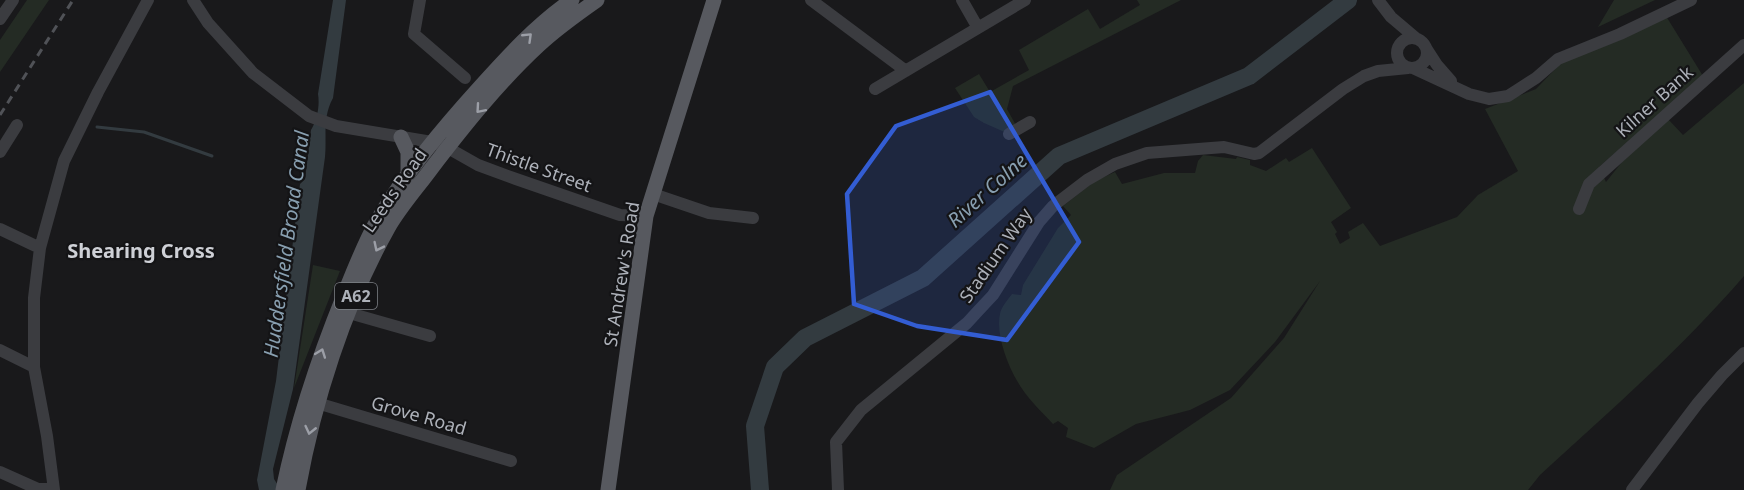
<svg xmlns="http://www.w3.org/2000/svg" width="1744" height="490" font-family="'Noto Sans',sans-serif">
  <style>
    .green { fill: #242b24 }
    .water { fill: #333b40 }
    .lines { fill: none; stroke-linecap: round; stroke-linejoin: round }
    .stream { stroke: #333b40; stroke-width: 3 }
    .river { stroke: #333b40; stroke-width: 18 }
    .minor { stroke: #3b3c40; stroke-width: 12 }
    .major { stroke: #57595f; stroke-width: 15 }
    .rail { stroke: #505257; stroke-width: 3; stroke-dasharray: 8 6; stroke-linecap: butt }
    .oneway { stroke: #9c9fa7 }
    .marked { fill: #335dd3; fill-opacity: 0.2; stroke: #335dd3; stroke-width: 4.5; stroke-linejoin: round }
    .labels { text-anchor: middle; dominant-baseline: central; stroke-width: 4.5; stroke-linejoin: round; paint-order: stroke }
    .shield { fill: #141416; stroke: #7f8288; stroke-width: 1.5 }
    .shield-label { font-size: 16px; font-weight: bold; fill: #adb1b9 }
    .street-label { font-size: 18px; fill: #adb1b9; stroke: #141416 }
    .water-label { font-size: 20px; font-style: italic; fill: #889fb0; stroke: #141416 }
    .neighbourhood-label { font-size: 20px; font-weight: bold; fill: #ced0d6; stroke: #141416 }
  </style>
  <rect width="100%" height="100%" fill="#19191b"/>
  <path class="green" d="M 27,0 L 49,0 L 0,72 L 0,40 Z
    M 1137,0 L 1181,0 L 1013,86 L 1007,109 L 1018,129 L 1009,134 L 984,123 L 974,117 L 955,88 L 979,74 L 990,92 L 1029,70 L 1019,50 L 1088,9 L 1100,29 L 1140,5 Z
    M 1614,0 L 1655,0 L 1598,27 Z
    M 1666,16 L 1703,76 L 1599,167 L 1606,182 L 1622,162 L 1668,119 L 1683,135 L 1744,83 L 1744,276 C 1682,348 1610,411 1540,475 L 1528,490 L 1110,490 L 1117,475 L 1231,398 L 1284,338 L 1320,281 L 1275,342 L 1230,390 L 1190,410 L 1136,424 L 1094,448 L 1066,437 L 1068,428 L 1058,421 L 1053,424 C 1044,414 1033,404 1025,393 C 1011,375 995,337 1000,314 C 1001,307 1007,301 1012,294 L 1021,295 L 1023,285 L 1058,228 L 1071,215 L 1063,206 L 1095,181 L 1115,172 L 1122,184 L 1164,173 L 1195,173 L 1198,161 L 1203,155 L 1236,159 L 1237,157 L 1250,160 L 1250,165 L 1266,171 L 1286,158 L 1289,162 L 1312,148 L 1351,208 L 1331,222 L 1337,232 L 1335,234 L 1340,244 L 1350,238 L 1348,232 L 1363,223 L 1380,246 L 1457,217 L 1478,195 L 1518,171 L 1485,109 L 1536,89 L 1561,63 Z
    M 313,265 L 340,271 L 294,388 Z"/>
  <path class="water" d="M 333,0 L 346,0 L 333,98 C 322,118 327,136 325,157 L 293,389 L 273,469 L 274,479 L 281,490 L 259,490 L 257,480 L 276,381 L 300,184 L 305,179 L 311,130 C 317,120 320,106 318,94 Z"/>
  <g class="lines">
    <path class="stream" d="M 97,127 L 144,132 L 212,156"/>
    <path class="river" d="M 760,490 L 755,426 L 775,367 L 805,338 L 923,278 L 1059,156 L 1249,76 L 1348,0"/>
    <path class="minor" d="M 193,0 L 208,23 L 253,73 L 309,116 L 336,126 L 432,142 L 448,148 L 478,165 L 516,179 L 620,215 L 646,216
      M 420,0 L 414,34 L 465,78
      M 811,0 L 906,71
      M 962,0 L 978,28
      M 1378,0 L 1391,17 L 1417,39
      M 0,19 L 13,0
      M1397 53a15 15 0 1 1 30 0a15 15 0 1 1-30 0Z
      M 1426,48 L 1437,65 L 1451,81
      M 1413,68 L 1469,94 L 1489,99 L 1508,96 L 1536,78 L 1558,59 L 1620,34 L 1691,0
      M 875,89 L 1025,0
      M 1009,134 L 1030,122
      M 0,152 L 17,125
      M 653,194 L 709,213 L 753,218
      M 1579,209 L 1589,184 L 1744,45
      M 0,229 L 40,248
      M 342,311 L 430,336
      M 0,350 L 34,367
      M 317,403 L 511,461
      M 0,472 L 38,489 L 53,489
      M 54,490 L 47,436 L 34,367 L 34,298 L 40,248 L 64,161 L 98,92 L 148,0
      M 838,490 L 836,442 L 861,410 L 967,323 L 978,311 L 993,295 L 1039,222 L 1053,206 L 1087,180 L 1115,164 L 1147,153 L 1224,147 L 1254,154 L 1259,153 L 1343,89 L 1364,76 L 1378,71 L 1408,68
      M 1632,490 L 1698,403 L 1722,375 L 1744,353"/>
    <path class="major" d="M 401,137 L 408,152 L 408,174
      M 283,490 C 297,422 318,359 344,295 C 354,270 364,244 377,221 C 406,172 442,129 480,87 C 508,56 537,24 572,0
      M 298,490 C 314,401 344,307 388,228 C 400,207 417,188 431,169 C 464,126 499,82 539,45 C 557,28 577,14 597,0
      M 608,490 L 646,216 L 714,0"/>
    <path class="rail" d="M 0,115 L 73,0"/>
  </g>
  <defs><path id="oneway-chevron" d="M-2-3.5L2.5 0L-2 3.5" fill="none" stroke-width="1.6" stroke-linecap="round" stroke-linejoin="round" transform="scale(1.5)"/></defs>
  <g class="oneway">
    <use href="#oneway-chevron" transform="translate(528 37) rotate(-44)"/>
    <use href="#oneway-chevron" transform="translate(480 109) rotate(131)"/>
    <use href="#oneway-chevron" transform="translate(378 247) rotate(116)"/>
    <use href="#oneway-chevron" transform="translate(321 353) rotate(-70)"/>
    <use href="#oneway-chevron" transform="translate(310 430) rotate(103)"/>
  </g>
  <path class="marked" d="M 990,92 L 1079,242 L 1007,340 L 917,326 L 854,304 L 847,194 L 896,126 Z"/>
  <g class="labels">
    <rect class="shield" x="335" y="283" width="42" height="26" rx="4.5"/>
    <g class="shield-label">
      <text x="356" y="296">A62</text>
    </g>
    <g class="street-label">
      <text transform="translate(1654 101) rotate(-42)">Kilner Bank</text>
      <text transform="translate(539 167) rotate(20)">Thistle Street</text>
      <text transform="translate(394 190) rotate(-55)">Leeds Road</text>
      <text transform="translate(995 255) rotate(-55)">Stadium Way</text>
      <text transform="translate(621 274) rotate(-81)">St Andrew's Road</text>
      <text transform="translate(419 415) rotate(16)">Grove Road</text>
    </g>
    <g class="water-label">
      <text transform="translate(987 190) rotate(-42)">River Colne</text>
      <text transform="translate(286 244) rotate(-82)">Huddersfield Broad Canal</text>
    </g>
    <g class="neighbourhood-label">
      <text x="141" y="250">Shearing Cross</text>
    </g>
  </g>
</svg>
